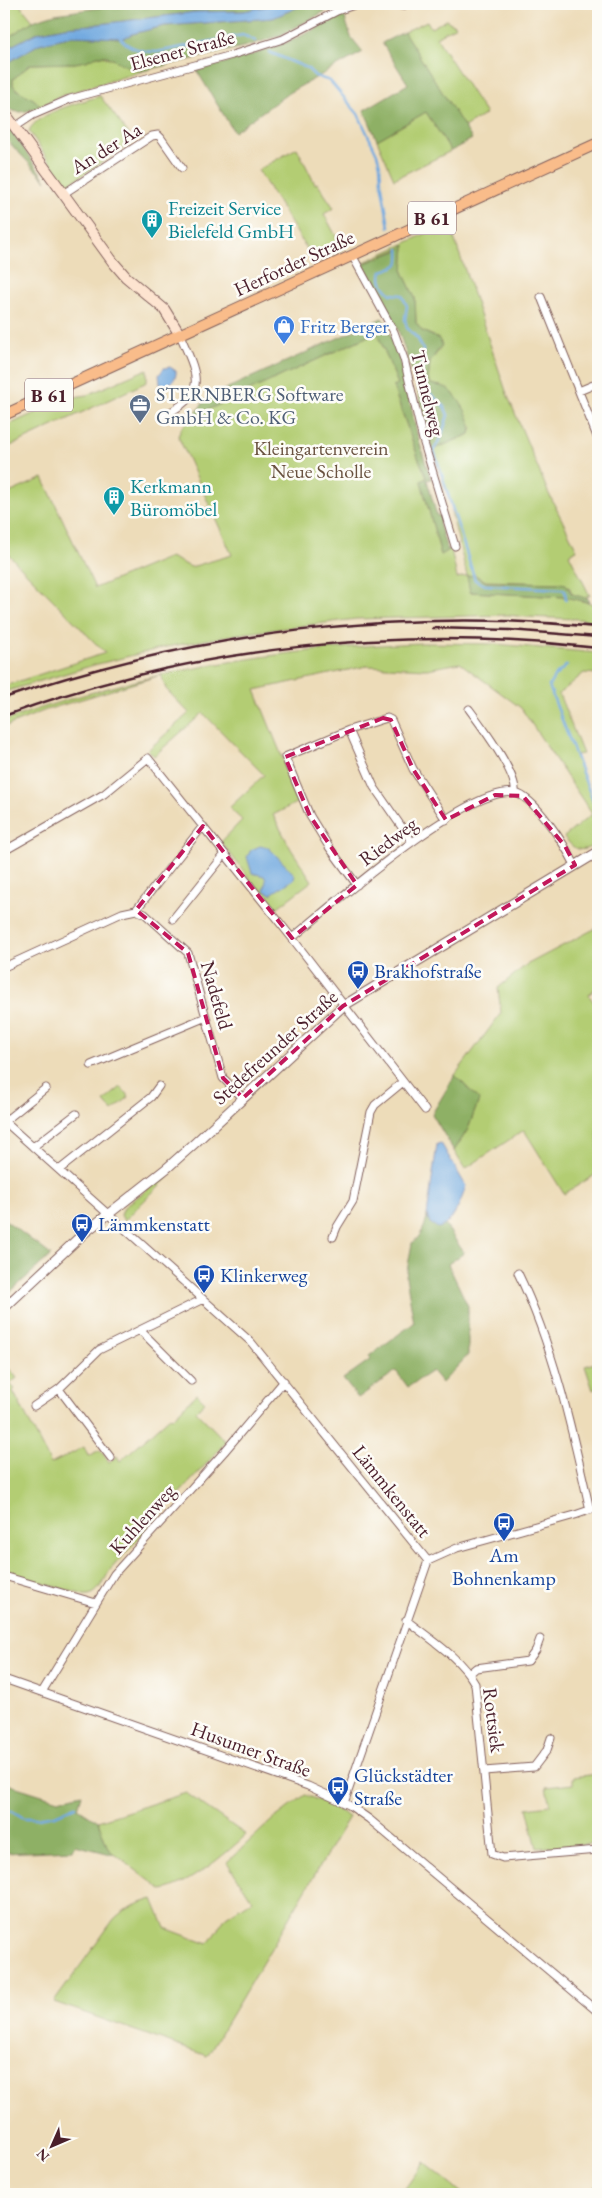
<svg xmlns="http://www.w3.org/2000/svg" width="602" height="2198" font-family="'EB Garamond',serif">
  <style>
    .green { fill: #b3cd73; stroke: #7e764f }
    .forest { fill: #8eb065; stroke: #6c6848 }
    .water { fill: #70a8df; stroke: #5d6485 }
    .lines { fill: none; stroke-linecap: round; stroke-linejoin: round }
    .stream { stroke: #70a8df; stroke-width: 2.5 }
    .minor-casing { stroke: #83615d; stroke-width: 9 }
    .tertiary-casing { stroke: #83615d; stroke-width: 11 }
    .secondary-casing { stroke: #83615d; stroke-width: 12 }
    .primary-casing { stroke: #83615d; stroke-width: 12 }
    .minor { stroke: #fff; stroke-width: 7 }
    .tertiary { stroke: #fff; stroke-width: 9 }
    .secondary { stroke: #fde4d0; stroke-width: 10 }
    .primary { stroke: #f9bc8a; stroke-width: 10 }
    .rail { stroke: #4a1f2b; stroke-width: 2.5 }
    .marked { fill: none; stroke: #c2185b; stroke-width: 4; stroke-dasharray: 10 6; stroke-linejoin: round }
    .labels { text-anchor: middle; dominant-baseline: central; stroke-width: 5; stroke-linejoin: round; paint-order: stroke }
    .shield { fill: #fdfcf7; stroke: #806168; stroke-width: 1 }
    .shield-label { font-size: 19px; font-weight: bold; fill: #4a1f2b }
    .street-label { font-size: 20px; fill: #4a1f2b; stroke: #fdfcf7 }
    .culture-label { font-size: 20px; fill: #0d838f; stroke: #fdfcf7; text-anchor: start }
    .shop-label { font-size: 20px; fill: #366cbe; stroke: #fdfcf7; text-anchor: start }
    .service-label { font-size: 20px; fill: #4e5e75; stroke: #fdfcf7; text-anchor: start }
    .park-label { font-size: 20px; fill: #6a5341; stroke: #fdfcf7 }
    .transit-label { font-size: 20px; fill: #164399; stroke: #fdfcf7; text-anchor: start }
  </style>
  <rect width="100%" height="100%" fill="#fdfcf7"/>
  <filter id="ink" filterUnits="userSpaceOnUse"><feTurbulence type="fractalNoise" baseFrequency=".02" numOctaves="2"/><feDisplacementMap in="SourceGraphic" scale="10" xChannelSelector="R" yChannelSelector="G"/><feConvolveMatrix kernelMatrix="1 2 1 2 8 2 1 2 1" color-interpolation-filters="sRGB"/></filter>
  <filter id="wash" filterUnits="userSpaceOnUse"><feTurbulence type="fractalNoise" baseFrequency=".0096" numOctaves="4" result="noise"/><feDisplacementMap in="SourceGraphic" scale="20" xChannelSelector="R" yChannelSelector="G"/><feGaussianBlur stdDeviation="1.12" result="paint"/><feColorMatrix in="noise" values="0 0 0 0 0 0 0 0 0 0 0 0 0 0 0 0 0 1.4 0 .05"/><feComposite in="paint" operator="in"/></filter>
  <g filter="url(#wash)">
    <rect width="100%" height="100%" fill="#eddcb9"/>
    <path class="green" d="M 4,4 L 19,4 L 33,21 L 4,40 Z
      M 446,20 L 456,26 L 436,37 L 486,114 L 464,127 L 404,32 L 427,21 L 431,28 Z
      M 97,56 C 115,56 125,68 143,71 L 63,95 L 40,106 C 31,93 20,96 13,85 L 13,79 L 31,64 L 75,63 L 86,61 Z
      M 100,96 L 134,141 L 66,186 L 29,131 C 36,113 81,102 100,96 Z
      M 426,112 L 451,151 L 394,179 L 377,140 Z
      M 297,148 L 315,184 L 317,183 L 334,208 L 324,214 L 343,249 L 315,262 L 258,170 Z
      M 449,223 L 507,394 L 548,492 L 577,550 L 569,554 L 590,596 L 587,595 L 588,599 L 572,594 L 570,588 L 560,583 L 486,581 L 475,575 L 468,576 L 470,592 L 565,597 L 598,605 L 598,622 L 578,619 L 526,617 L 508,615 L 356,619 L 239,634 L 166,647 L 94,665 L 4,692 L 4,686 L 105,653 L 4,550 L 4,482 L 9,493 L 43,478 L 95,588 L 170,557 L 191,567 L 232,555 L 178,436 L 182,427 L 192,417 L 377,332 L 398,384 L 393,387 L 418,457 L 427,478 L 421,481 L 441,555 L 451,549 L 457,578 L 467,576 L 451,511 L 453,510 L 432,450 L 470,434 L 472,427 L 470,423 L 453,393 L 444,387 L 431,384 L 428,380 L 430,362 L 440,349 L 434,336 L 422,331 L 416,323 L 415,298 L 403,272 L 405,246 L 363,264 L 362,263 Z
      M 147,369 L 147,382 L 4,449 L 4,427 L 68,398 L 87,395 Z
      M 423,643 L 495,644 L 598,653 L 598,674 L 584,673 L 559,694 L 583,754 L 575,755 L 598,815 L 598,843 C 581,853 576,852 564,837 L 592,814 L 521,708 L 460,663 L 427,669 L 367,666 L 255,690 L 300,801 L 273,815 L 291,849 L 312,881 L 274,910 L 221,842 L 242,820 L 229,808 L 264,775 L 203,713 L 154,756 L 148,750 L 189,713 L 166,689 L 161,675 L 46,710 L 4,727 L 4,721 C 140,671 280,648 423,643 Z
      M 598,927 L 598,985 L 589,995 L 598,1009 L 598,1173 L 564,1194 L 524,1130 L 465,1169 L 454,1151 L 468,1129 L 479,1100 L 455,1075 L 501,1013 L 498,988 L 526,965 Z
      M 121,1087 L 129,1097 L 112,1111 L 104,1101 Z
      M 166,1175 L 168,1177 L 124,1221 L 121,1215 L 124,1207 Z
      M 598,1362 L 598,1388 L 593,1390 L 585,1366 Z
      M 4,1363 L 17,1378 L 10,1384 L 15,1389 L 13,1391 L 51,1464 L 84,1447 L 88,1456 L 100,1450 L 109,1462 L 117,1456 L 120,1461 L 170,1417 L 172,1418 L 197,1394 L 205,1402 L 196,1411 L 226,1442 L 110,1570 C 104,1580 98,1597 84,1595 L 4,1572 Z
      M 598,1774 L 598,1843 L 537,1848 L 527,1808 L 550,1805 L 546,1787 L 573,1784 L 573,1777 Z
      M 186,1793 L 246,1835 C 228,1852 187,1887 162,1890 L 108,1849 L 98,1821 Z
      M 305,1795 L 328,1804 L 349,1817 L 207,2056 L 54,2002 L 114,1919 C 125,1908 137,1904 153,1899 L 165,1928 L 208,1944 L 226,1917 L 252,1900 L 227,1862 L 271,1821 Z
      M 424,2162 L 463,2194 L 401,2194 Z"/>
    <path class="forest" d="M 126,4 L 279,4 L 244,11 L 196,12 L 92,25 L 65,27 L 36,33 L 4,50 L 4,40 L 33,21 L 55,14 Z
      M 305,4 L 339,4 L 281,35 L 251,45 L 143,71 L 132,69 L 107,56 L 97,56 L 86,61 L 75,63 L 31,64 L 13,79 L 13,85 C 20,96 31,93 40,106 C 26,112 16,116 4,105 L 4,65 L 39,44 L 72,36 L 124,38 L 132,34 L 164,26 L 273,18 Z
      M 344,15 L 351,37 L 363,52 L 290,92 L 234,132 L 197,71 L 255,54 L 293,40 Z
      M 404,32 L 472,139 L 451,151 L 426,112 L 377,140 L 364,110 L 408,84 L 382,43 Z
      M 4,120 L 46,181 L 4,137 Z
      M 405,245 L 403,272 L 415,298 L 416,323 L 422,331 L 439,339 L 442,345 L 430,362 L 428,380 L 431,384 C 436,386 442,385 447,388 C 458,396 474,420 470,434 L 432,450 L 416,384 L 398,329 L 363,264 L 396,251 Z
      M 382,318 C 402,354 408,394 417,433 C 421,449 426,464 431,479 L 427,480 L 437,516 L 442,515 L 444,521 L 439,523 L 447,549 L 451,549 L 441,555 L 421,481 L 427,478 L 418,457 L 393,386 L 398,384 L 377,332 L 192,417 L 208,397 Z
      M 475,575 L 486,582 L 560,583 L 566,584 L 572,594 L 588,599 L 589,602 L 565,597 L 470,592 L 467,576 Z
      M 455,1075 L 479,1100 L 468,1129 L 454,1151 L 432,1114 Z
      M 427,1215 L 428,1219 L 442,1227 L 445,1224 L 464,1253 L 448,1264 L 468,1306 L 468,1355 L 442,1383 L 432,1371 L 408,1387 L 396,1371 L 358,1398 L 343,1379 L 371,1359 L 369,1356 L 414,1323 L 406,1277 L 412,1243 C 421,1237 426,1225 427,1215 Z
      M 4,1219 L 51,1255 L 8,1294 L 4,1293 Z
      M 4,1783 L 58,1800 L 82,1794 L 78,1808 L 98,1821 L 108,1849 L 115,1855 L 75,1845 L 73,1850 L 4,1853 Z"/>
    <path class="water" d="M 279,4 L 305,4 L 273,18 L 164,26 L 132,34 L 124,38 L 72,36 L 39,44 L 4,65 L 4,50 L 36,33 L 65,27 L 92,25 L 196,12 L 244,11 Z
      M 170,367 L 176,371 C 177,378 171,385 164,386 L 160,384 L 159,375 L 164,368 Z
      M 260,846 L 269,848 L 295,875 L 294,879 L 271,894 L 264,891 L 266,880 L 264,876 L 252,873 L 247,857 L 251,850 Z
      M 441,1143 L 466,1186 C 462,1199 453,1225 438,1228 L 430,1223 L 427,1215 L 437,1144 Z"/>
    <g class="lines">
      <path class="stream" d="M 119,36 C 128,49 142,52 157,52 L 243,35 L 256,41
        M 269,52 L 307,68 L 315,76 L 330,81 L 358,114 L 377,154 L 380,165 L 381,181 L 389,227
        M 399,249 C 400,268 399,265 382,271 C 379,281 383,287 391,294 L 402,295 L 407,306 L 405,319 L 407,328 L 418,339 L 423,350 L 421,380 L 425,389 L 444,406 L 448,415 L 441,437 L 434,450 L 475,580 L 485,585 L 561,589 L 565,590 L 566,600
        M 567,665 L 554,677 L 549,686 L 598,814
        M 4,1812 L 12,1811 L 24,1818 L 37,1818 L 55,1815 L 76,1806"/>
    </g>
  </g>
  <g filter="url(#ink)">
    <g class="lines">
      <g class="minor-casing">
        <path id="minor" d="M 389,4 L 403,6
          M 15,127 L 33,115 L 70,99 L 232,55 L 283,39 L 337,11 L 357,4
          M 63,194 L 152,136 L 158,135 L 161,138 L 182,168
          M 352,255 L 394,332 L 404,359 L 423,440 L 455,546
          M 541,297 L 598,439
          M 579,391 L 598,383
          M 161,417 C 209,394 198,376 180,335
          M 469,709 C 481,725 518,774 515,793
          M 349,730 L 374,787 L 412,842
          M 4,851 L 104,794 L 148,758 L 292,938 L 425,1110
          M 357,885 L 329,847 L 310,816 L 285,757 L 349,730 L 387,718 L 391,720 L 413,769 L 446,820
          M 136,910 L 203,826
          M 173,919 L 225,854
          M 292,938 C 330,907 470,783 515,793 C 535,797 566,847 575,865
          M 4,967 L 122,913 L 136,910 L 145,914 L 188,953 L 223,1078 L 243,1098
          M 91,1065 L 206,1017
          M 4,1121 L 251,1342 L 428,1561
          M 5,1121 L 46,1088
          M 33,1147 L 76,1114
          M 59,1170 L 151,1097 L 159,1086
          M 333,1237 L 337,1227 L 353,1201 L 371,1112 L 375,1105 L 403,1082
          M 518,1273 C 554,1347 572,1430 590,1510
          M 140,1330 L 191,1381
          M 59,1389 L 111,1458
          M 34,1406 L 59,1389 L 99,1350 L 203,1299
          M 4,1576 L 96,1603
          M 406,1620 C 430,1639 460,1657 475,1684 L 492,1854 L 503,1858 L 598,1850
          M 469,1674 L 476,1668 L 528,1661 L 536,1650 L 540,1639
          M 4,1679 L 308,1786 L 349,1805 L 369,1819 L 598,2012
          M 42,1692 L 114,1574 L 224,1452 L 284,1381
          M 484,1771 L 534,1767 L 547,1750 L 551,1738
          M 344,1803 L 428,1561 L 457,1548 L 575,1515 L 598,1507
          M 595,2194 L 598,2187"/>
      </g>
      <g class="tertiary-casing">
        <path id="tertiary" d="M 4,1308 L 83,1234 L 167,1168 L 195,1143 L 343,1006 L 598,852"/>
      </g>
      <g class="secondary-casing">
        <path id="secondary" d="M 4,112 L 113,262 L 126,277 L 164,309 L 180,335"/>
      </g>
      <g class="primary-casing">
        <path id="primary" d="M 4,415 L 598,143"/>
      </g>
      <use href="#minor" class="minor"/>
      <use href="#tertiary" class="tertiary"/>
      <use href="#secondary" class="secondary"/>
      <use href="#primary" class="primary"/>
      <path class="rail" d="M 433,628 L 510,630 L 598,637
        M 4,698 C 194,633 398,607 598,627
        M 4,716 C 192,646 399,625 598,648"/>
    </g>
  </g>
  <path class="marked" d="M 383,718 L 391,720 L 413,769 L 446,820 L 495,795 L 523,796 L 565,846 L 575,865 L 343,1006 L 243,1098 L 223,1078 L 188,953 L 136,910 L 203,826 L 292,938 L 357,885 L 310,816 L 285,757 Z"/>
  <defs>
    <g id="building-pin" transform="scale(1.125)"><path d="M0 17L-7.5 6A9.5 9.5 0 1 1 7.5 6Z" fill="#0f9aa8" stroke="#fdfcf7"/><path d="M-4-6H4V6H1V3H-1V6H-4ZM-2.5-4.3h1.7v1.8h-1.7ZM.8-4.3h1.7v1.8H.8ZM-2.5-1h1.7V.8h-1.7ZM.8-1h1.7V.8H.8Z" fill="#fff"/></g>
    <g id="shop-pin" transform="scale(1.125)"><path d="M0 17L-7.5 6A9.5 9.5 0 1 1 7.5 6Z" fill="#3f7fe0" stroke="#fdfcf7"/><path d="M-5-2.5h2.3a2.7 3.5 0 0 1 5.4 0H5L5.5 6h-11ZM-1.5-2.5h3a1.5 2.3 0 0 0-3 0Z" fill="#fff"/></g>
    <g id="office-pin" transform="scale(1.125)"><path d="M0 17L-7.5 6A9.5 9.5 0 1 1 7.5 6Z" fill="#5c6f8a" stroke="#fdfcf7"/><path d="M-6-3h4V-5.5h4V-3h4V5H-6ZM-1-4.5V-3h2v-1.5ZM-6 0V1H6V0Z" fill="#fff"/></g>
    <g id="bus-pin" transform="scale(1.125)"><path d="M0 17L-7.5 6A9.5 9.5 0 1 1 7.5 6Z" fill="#1a4fb4" stroke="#fdfcf7"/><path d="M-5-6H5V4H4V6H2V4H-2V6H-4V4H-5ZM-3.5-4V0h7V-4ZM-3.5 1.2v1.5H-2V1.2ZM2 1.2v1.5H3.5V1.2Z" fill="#fff"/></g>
  </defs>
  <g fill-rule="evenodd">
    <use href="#building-pin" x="152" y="220"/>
    <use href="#shop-pin" x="284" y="326"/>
    <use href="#office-pin" x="140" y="405"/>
    <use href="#building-pin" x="114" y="497"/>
    <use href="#bus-pin" x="358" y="971"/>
    <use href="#bus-pin" x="82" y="1224"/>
    <use href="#bus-pin" x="204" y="1275"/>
    <use href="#bus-pin" x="504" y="1523"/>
    <use href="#bus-pin" x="338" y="1787"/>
  </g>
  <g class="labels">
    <g class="shield">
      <rect x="408" y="201.5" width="48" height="33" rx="4"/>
      <rect x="25" y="378.5" width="48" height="33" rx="4"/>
    </g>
    <g class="shield-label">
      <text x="432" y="218">B 61</text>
      <text x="49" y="395">B 61</text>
    </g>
    <g class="street-label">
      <text transform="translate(182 50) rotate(-15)">Elsener Straße</text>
      <text transform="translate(106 148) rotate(-32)">An der Aa</text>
      <text transform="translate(294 263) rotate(-25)">Herforder Straße</text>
      <text transform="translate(428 393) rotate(76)">Tunnelweg</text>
      <text transform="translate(388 841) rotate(-37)">Riedweg</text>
      <text transform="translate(217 995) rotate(74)">Nadefeld</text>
      <text transform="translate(275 1047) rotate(-42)">Stedefreunder Straße</text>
      <text transform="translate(392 1491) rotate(51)">Lämmkenstatt</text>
      <text transform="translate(142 1519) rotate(-48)">Kuhlenweg</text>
      <text transform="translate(494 1720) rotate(83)">Rottsiek</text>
      <text transform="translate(251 1749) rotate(20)">Husumer Straße</text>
    </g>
    <g class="culture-label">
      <text x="168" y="208">Freizeit Service<tspan x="168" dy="23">Bielefeld GmbH</tspan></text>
      <text x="130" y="486">Kerkmann<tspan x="130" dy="23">Büromöbel</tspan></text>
    </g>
    <g class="shop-label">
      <text x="300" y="326">Fritz Berger</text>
    </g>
    <g class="service-label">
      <text x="156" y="394">STERNBERG Software<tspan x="156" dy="23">GmbH &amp; Co. KG</tspan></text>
    </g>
    <g class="park-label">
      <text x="321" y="448">Kleingartenverein<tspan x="321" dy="23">Neue Scholle</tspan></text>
    </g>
    <g class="transit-label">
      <text x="374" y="971">Brakhofstraße</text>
      <text x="98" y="1224">Lämmkenstatt</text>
      <text x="220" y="1275">Klinkerweg</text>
      <text x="504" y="1555" text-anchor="middle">Am<tspan x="504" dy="23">Bohnenkamp</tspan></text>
      <text x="354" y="1775">Glückstädter<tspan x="354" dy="23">Straße</tspan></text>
    </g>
  </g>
  <rect width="602" height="2198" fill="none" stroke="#fdfcf7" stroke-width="20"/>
  <g transform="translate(52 2146) rotate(225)" stroke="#fdfcf7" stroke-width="4" paint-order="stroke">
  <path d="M0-4L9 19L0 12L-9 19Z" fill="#4a1f2b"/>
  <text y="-8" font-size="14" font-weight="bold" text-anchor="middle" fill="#4a1f2b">N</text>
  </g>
</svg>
